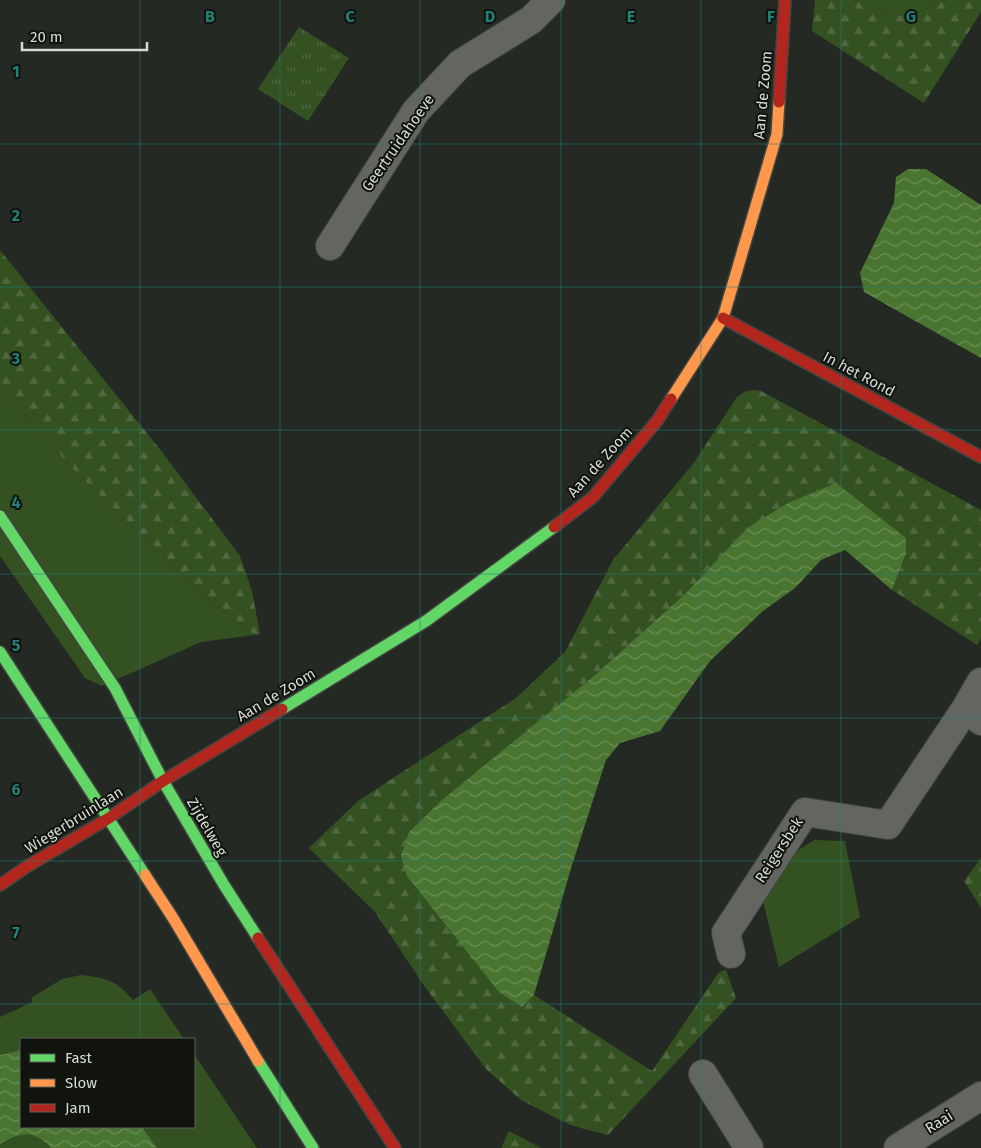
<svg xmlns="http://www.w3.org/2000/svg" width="981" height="1148" font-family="'Fira Sans',sans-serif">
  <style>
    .grass { fill: #345122 }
    .forest { fill: url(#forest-firs) }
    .park { fill: url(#park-tufts) }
    .water { fill: url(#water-waves) }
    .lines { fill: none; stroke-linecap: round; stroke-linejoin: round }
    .street-casing { stroke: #424641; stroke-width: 30 }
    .fast-casing { stroke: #424641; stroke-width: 14 }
    .slow-casing { stroke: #424641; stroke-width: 14 }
    .jam-casing { stroke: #424641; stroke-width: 14 }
    .street { stroke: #626560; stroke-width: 28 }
    .fast { stroke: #63d668; stroke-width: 11 }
    .slow { stroke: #ff974d; stroke-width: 11 }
    .jam { stroke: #b3261e; stroke-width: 11 }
    .grid { fill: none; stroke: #238078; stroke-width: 1; stroke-opacity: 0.55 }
    .labels { text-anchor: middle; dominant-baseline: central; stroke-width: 4; stroke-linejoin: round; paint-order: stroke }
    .street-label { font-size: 15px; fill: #d6dbd4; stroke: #10130e }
    .grid-label { font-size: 16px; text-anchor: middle; font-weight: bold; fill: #238078; stroke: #10130e; stroke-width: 4; stroke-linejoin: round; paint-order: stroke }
  </style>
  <defs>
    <pattern id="forest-firs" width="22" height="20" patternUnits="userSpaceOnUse" patternTransform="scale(1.25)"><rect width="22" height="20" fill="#345122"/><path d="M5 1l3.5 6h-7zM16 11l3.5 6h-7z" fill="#516941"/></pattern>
    <pattern id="park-tufts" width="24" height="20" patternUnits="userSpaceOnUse" patternTransform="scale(1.25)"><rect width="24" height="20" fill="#345122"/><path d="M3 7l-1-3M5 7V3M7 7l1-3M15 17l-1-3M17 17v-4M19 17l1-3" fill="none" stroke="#516941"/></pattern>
    <pattern id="water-waves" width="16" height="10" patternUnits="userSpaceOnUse" patternTransform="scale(1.25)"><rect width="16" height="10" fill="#4a7530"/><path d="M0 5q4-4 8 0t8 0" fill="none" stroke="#6c8e57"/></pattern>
  </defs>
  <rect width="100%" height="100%" fill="#252924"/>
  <path class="grass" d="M 863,0 L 943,0 L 939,4 L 906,16 L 875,14 Z
    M 0,386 L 71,467 L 200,593 L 255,635 L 201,642 L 102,686 L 85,678 L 0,556 Z
    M 814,840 L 845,841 L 860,917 L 779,967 L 763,901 L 794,853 Z
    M 81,975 C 106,978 116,980 133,1000 L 150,989 L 184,1039 L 21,1039 L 21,1050 L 0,1055 L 0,1017 L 33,1002 L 31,998 L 62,979 Z
    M 194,1054 L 257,1148 L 157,1148 L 142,1127 L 194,1127 Z
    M 25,1133 L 38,1137 L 51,1148 L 0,1148 L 0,1144 L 14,1136 Z"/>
  <path class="forest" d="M 815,0 L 863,0 L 876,14 L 906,16 L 939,4 L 943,0 L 981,0 L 981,12 L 924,103 L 812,31 Z
    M 0,250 L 162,452 L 240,556 L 252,591 L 260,634 L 255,635 L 200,593 L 71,467 L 0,386 Z
    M 753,390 L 761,391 L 981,510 L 981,638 L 977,645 L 892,590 L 906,555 L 746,529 L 686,593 L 596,674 L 443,799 L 522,1007 L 534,995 L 652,1071 L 719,972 L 726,970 L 736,998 L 608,1135 L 570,1125 L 521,1100 L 486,1069 L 425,987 L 375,912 L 309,848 L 358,801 L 516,698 L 565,652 L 613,560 L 693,464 L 737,397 L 746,391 Z
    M 981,858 L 981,908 L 964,881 Z
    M 509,1131 L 541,1148 L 501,1148 Z"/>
  <path class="park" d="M 299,27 L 349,58 L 308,121 L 258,89 Z"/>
  <path class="water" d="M 908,169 L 926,169 L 981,205 L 981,358 L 864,292 L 860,273 L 894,203 L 896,177 Z
    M 836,483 L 906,538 L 906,554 L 892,590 L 845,550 L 821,560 L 795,588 L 763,611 L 710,661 L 660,731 L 620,743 L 606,760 L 572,865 L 534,995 L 522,1007 L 499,992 L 407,876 L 401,856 L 409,832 L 443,799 L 596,674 L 686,593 L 746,529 L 788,503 Z
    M 21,1050 L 21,1127 L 142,1127 L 157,1148 L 51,1148 C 32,1129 21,1132 0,1144 L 0,1055 Z"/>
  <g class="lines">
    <g class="street-casing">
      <path id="street" d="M 330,246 L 416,111 L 460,64 L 531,20 L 551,0
        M 981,682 L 966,708 L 981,721
        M 731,954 L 726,933 L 805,812 L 888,825 L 966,708
        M 703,1074 L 749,1148
        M 898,1148 L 981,1096"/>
    </g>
    <g class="fast-casing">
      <path id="fast" d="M 0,516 L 115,688 L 163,781 L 224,885 L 258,938
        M 0,652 L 145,875
        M 282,709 L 426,621 L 554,527
        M 258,1061 L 313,1148"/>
    </g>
    <g class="slow-casing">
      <path id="slow" d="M 671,399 L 723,318 L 777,134 L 779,102
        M 145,875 L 173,918 L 258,1061"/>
    </g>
    <g class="jam-casing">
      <path id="jam" d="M 779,102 L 785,0
        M 723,318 L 981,457
        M 554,527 L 593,497 L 657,421 L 671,399
        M 0,885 L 26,867 L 109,818 L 163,781 L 282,709
        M 258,938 L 395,1148"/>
    </g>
    <use href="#street" class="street"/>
    <use href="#fast" class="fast"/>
    <use href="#slow" class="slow"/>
    <use href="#jam" class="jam"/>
  </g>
  <path class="grid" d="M 140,0 L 140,1039M 280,0 L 280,1148M 420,0 L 420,1148M 561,0 L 561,1148M 701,0 L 701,1148M 841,0 L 841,1148M 0,144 L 981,144M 0,287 L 981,287M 0,430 L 981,430M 0,574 L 981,574M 0,718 L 981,718M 0,861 L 981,861M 0,1004 L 981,1004M 140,1127 L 140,1148"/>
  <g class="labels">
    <g class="street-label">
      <text transform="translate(763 95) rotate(-85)">Aan de Zoom</text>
      <text transform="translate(398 143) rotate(-55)">Geertruidahoeve</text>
      <text transform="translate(859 374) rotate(28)">In het Rond</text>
      <text transform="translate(600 462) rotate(-48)">Aan de Zoom</text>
      <text transform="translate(276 695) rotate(-31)">Aan de Zoom</text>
      <text transform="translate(74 820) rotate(-32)">Wiegerbruinlaan</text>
      <text transform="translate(207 827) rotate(60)">Zijdelweg</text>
      <text transform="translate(779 850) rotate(-57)">Reigersbek</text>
      <text transform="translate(939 1122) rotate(-32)">Raai</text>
    </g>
  </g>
  <g class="grid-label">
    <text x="210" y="22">B</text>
    <text x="350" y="22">C</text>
    <text x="490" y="22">D</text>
    <text x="631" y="22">E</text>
    <text x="771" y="22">F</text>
    <text x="911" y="22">G</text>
    <text x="16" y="77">1</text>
    <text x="16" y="221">2</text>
    <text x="16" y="364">3</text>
    <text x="16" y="508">4</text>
    <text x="16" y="651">5</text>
    <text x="16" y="795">6</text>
    <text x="16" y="938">7</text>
  </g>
  <rect x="20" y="1038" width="175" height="90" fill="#10130e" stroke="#5f635d"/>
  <rect x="30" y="1054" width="25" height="8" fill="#63d668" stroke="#5f635d"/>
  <text x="65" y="1063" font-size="15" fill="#d6dbd4">Fast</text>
  <rect x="30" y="1079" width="25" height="8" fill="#ff974d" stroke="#5f635d"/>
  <text x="65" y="1088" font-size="15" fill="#d6dbd4">Slow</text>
  <rect x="30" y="1104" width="25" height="8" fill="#b3261e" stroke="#5f635d"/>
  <text x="65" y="1113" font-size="15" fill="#d6dbd4">Jam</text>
  <path d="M22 42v8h125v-8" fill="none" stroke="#d6dbd4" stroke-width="2.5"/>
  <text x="30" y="42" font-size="15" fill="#d6dbd4" stroke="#10130e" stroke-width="4" paint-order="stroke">20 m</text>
</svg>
